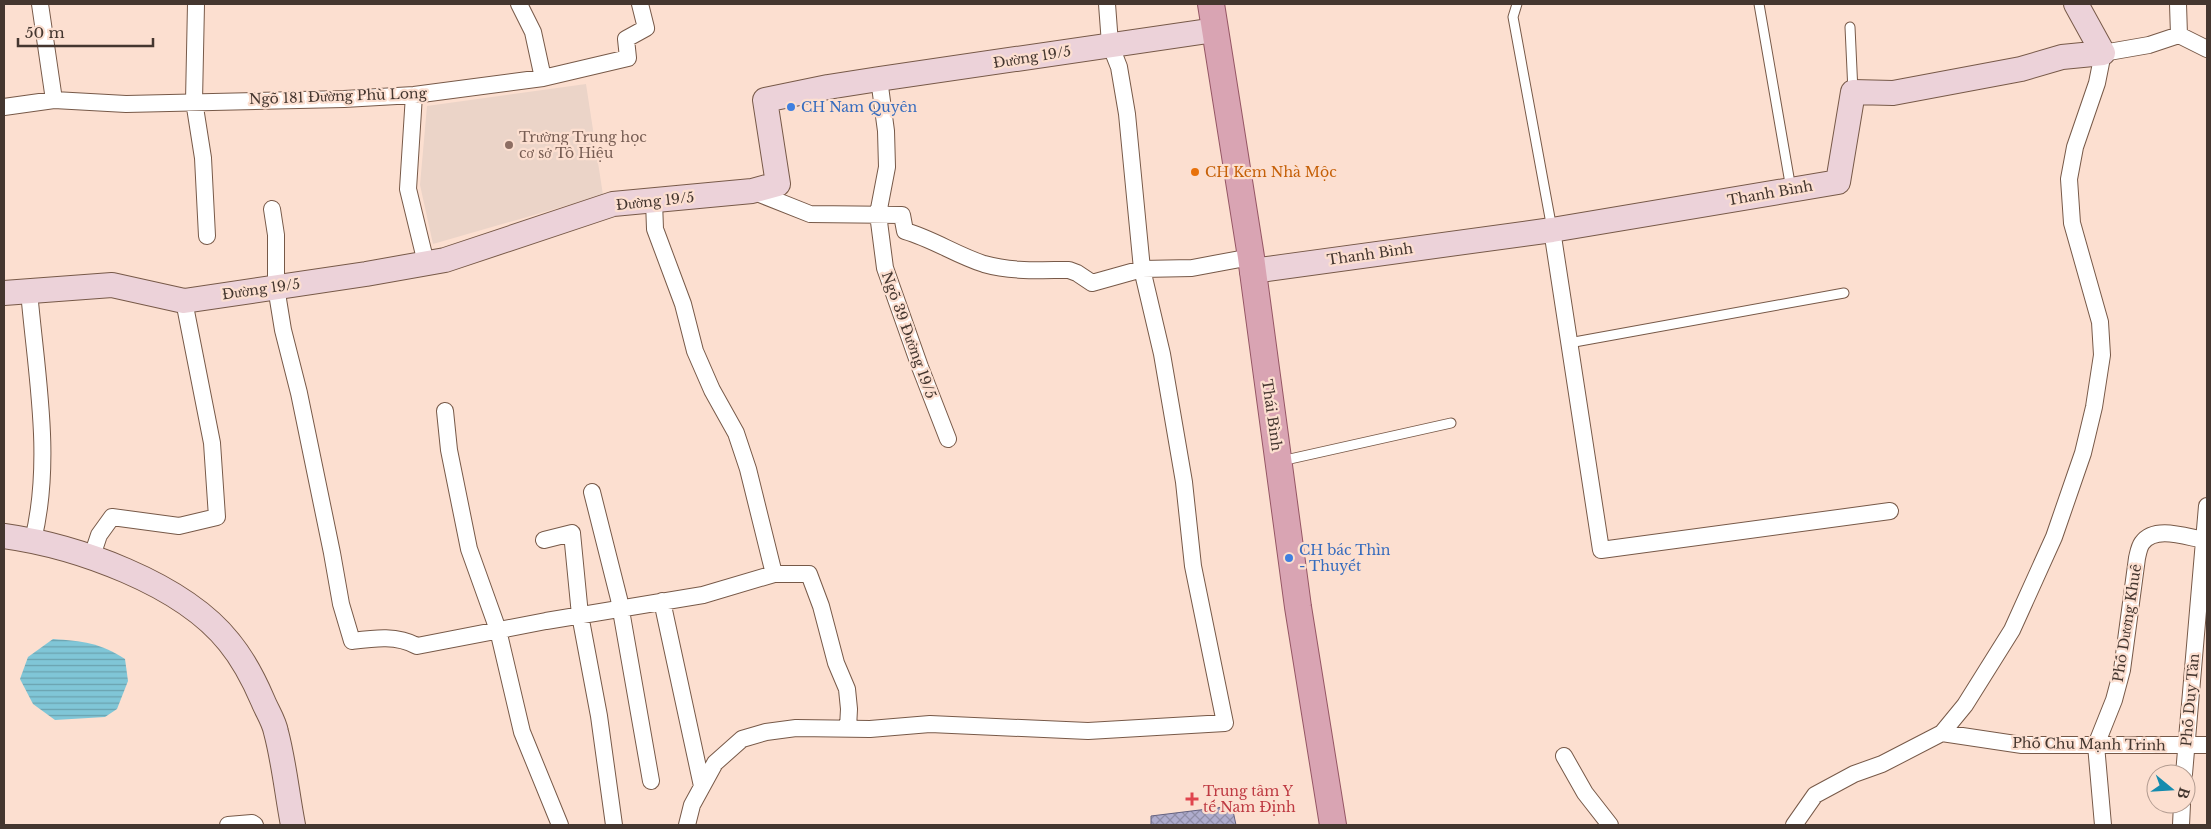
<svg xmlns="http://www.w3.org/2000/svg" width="2211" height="829" font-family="'Libre Baskerville',serif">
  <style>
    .education { fill: #ebd4c8 }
    .water { fill: url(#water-rules) }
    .building { fill: url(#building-cross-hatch); stroke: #656280 }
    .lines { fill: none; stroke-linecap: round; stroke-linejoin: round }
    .lane-casing { stroke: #775948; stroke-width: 11 }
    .street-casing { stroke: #775948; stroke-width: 18 }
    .secondary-casing { stroke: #775948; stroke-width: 26 }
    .primary-casing { stroke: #955664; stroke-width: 28 }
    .lane { stroke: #fff; stroke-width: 9 }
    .street { stroke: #fff; stroke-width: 16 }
    .secondary { stroke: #ecd2d9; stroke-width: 24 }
    .primary { stroke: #d9a4b3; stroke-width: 26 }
    .shop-dot { fill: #3f7fe0; stroke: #fcdfd0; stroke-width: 2 }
    .education-dot { fill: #8d6e63; stroke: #fcdfd0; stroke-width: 2 }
    .food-dot { fill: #e8710a; stroke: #fcdfd0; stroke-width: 2 }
    .health-dot { fill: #e0444e; stroke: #fcdfd0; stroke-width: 2 }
    .labels { text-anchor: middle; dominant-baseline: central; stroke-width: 4.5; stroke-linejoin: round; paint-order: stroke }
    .street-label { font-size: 14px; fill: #44362f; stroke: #fcdfd0 }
    .shop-label { font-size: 14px; fill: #366cbe; stroke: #fcdfd0; text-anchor: start }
    .education-label { font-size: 14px; fill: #785e54; stroke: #fcdfd0; text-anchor: start }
    .food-label { font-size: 14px; fill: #c56008; stroke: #fcdfd0; text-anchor: start }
    .health-label { font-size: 14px; fill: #be3a42; stroke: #fcdfd0; text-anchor: start }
  </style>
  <defs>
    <pattern id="water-rules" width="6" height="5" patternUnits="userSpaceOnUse" patternTransform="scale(1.25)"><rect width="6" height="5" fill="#80c6d7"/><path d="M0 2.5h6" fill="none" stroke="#6aa2af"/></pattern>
    <pattern id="building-cross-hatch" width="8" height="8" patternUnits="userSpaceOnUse" patternTransform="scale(1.25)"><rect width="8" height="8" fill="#afaccd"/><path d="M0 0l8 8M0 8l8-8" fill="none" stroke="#908da7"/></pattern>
  </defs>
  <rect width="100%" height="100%" fill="#fcdfd0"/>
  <path class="education" d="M 586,84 L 603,195 L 433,244 L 420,185 L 427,106 Z"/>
  <path class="water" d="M 53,639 C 82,641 101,643 125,659 L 128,681 L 117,709 L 105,717 L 55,720 L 33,704 L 20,679 L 28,657 Z"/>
  <path class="building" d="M 1232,806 L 1236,825 L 1151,825 L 1151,816 Z"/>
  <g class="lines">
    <g class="lane-casing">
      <path id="lane" d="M 1517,4 L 1513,17 L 1552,229
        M 1759,4 L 1791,189
        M 1850,27 L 1853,92
        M 1569,343 L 1844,293
        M 1281,461 L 1451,423"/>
    </g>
    <g class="street-casing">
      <path id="street" d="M 40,4 L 54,100
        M 196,4 L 194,101 L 203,158 L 207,236
        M 519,4 L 533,32 L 543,78
        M 2178,4 L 2179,35
        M 879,79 L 886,131 L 887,167 L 878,214 L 885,268 L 920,367 L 948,439
        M 414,95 L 408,189 L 426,263
        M 4,107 L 54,100 L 126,104 L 344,99 L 414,95 L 543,78 L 628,58 L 626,39 L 646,28 L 640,4
        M 752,191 L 810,214 L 902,215 L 905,231 C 933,239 956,255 984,264 C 1012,272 1040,270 1069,270 L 1077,273 L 1092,283 L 1142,269 L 1192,268 L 1251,257
        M 654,201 L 655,229 L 683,304 L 695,351 L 712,390 L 736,433 L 748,469 L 774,574
        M 272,209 L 276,235 L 276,287 L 283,330 L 299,393 L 332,553 L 341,604 L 352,641 C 375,638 397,635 417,646 L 546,621 L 703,595 L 774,574 L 809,574 L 821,606 L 836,663 L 847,689 L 849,709 L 848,728
        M 1552,230 L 1601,550 L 1890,511
        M 29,291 C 36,373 53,459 33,540
        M 445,411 L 449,450 L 469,549 L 498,630 L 522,732 L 560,825
        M 592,492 L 619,599 L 651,781
        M 544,540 L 572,533 L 580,615 L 599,716 L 614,825
        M 92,556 L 99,535 L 112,517 L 179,526 L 217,517 L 212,443 L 184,301
        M 662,601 L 702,786
        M 1942,733 L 2022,745 L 2207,745
        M 1564,756 L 1585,793 L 1610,825
        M 2184,774 L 2207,506
        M 228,825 L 252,823 L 255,825
        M 687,825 L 692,805 L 715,763 L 742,739 L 766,732 L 796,728 L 870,729 L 930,724 L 1088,731 L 1225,723 L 1193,566 L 1184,482 L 1162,354 L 1142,269 L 1127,114 L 1119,67 L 1110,44 L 1107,4
        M 1794,825 L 1815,795 L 1854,774 L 1882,764 L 1942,733 L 1965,705 L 2012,630 L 2054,537 L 2083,453 L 2094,407 L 2102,355 L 2100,322 L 2072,223 L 2069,179 L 2075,147 L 2097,83 L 2103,53 L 2149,45 L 2179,35 L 2207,49
        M 2103,825 L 2096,745 L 2114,700 L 2122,670 L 2137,558 C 2138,554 2139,547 2142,543 C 2155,525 2186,537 2204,540
        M 2181,825 L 2182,804"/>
    </g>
    <g class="secondary-casing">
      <path id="secondary" d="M 1252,271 L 1552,230 L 1838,182 L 1853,92 L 1893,93 L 2021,69 L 2062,57 L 2103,53 L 2076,4
        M 4,293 L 112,285 L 184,301 L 366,274 L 445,260 L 613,204 L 752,191 L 778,184 L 765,100 L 828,87 L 879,79 L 1215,30
        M 4,536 C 76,546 182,583 229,642 C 243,659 254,680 263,701 C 267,711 274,721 276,732 C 284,762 287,794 293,825"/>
    </g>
    <g class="primary-casing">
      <path id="primary" d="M 1211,4 L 1251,257 L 1298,607 L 1333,825"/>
    </g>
    <use href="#lane" class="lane"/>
    <use href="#street" class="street"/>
    <use href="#secondary" class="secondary"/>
    <use href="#primary" class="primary"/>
  </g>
  <g class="shop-dot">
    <circle cx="791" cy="107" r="5"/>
    <circle cx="1289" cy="558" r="5"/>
  </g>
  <circle class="education-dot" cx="509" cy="145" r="5"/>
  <circle class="food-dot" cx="1195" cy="172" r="5"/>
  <path class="health-dot" d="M1189.5 791.5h5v5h5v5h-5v5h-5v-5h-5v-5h5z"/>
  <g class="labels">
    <g class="street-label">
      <text transform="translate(1032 57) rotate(-9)">Đường 19/5</text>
      <text transform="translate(338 96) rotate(-2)">Ngõ 181 Đường Phù Long</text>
      <text transform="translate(1770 193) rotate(-10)">Thanh Bình</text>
      <text transform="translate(655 201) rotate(-6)">Đường 19/5</text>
      <text transform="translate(1370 254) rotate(-8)">Thanh Bình</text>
      <text transform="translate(261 289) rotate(-8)">Đường 19/5</text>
      <text transform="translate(909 335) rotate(70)">Ngõ 39 Đường 19/5</text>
      <text transform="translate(1272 415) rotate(82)">Thái Bình</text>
      <text transform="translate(2127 623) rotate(-81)">Phố Dương Khuê</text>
      <text transform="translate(2190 700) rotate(-85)">Phố Duy Tân</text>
      <text transform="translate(2089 744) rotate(1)">Phố Chu Mạnh Trinh</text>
    </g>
    <g class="shop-label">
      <text x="801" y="107">CH Nam Quyên</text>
      <text x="1299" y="550">CH bác Thìn<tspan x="1299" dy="16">- Thuyết</tspan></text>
    </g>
    <g class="education-label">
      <text x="519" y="137">Trường Trung học<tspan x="519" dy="16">cơ sở Tô Hiệu</tspan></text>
    </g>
    <g class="food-label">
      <text x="1205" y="172">CH Kem Nhà Mộc</text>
    </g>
    <g class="health-label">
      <text x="1203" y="791">Trung tâm Y<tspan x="1203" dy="16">tế Nam Định</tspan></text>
    </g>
  </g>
  <rect width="2211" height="829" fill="none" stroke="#44362f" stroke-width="10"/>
  <g transform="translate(2171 789) rotate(108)"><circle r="24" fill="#fcdfd0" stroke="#b29b90"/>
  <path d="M0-4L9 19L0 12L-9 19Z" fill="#158bae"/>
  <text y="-8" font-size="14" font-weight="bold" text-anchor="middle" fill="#44362f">B</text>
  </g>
  <path d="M18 38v8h135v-8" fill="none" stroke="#44362f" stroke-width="2.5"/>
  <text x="25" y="38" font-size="15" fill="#44362f" stroke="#fcdfd0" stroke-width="4" paint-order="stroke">50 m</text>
</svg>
